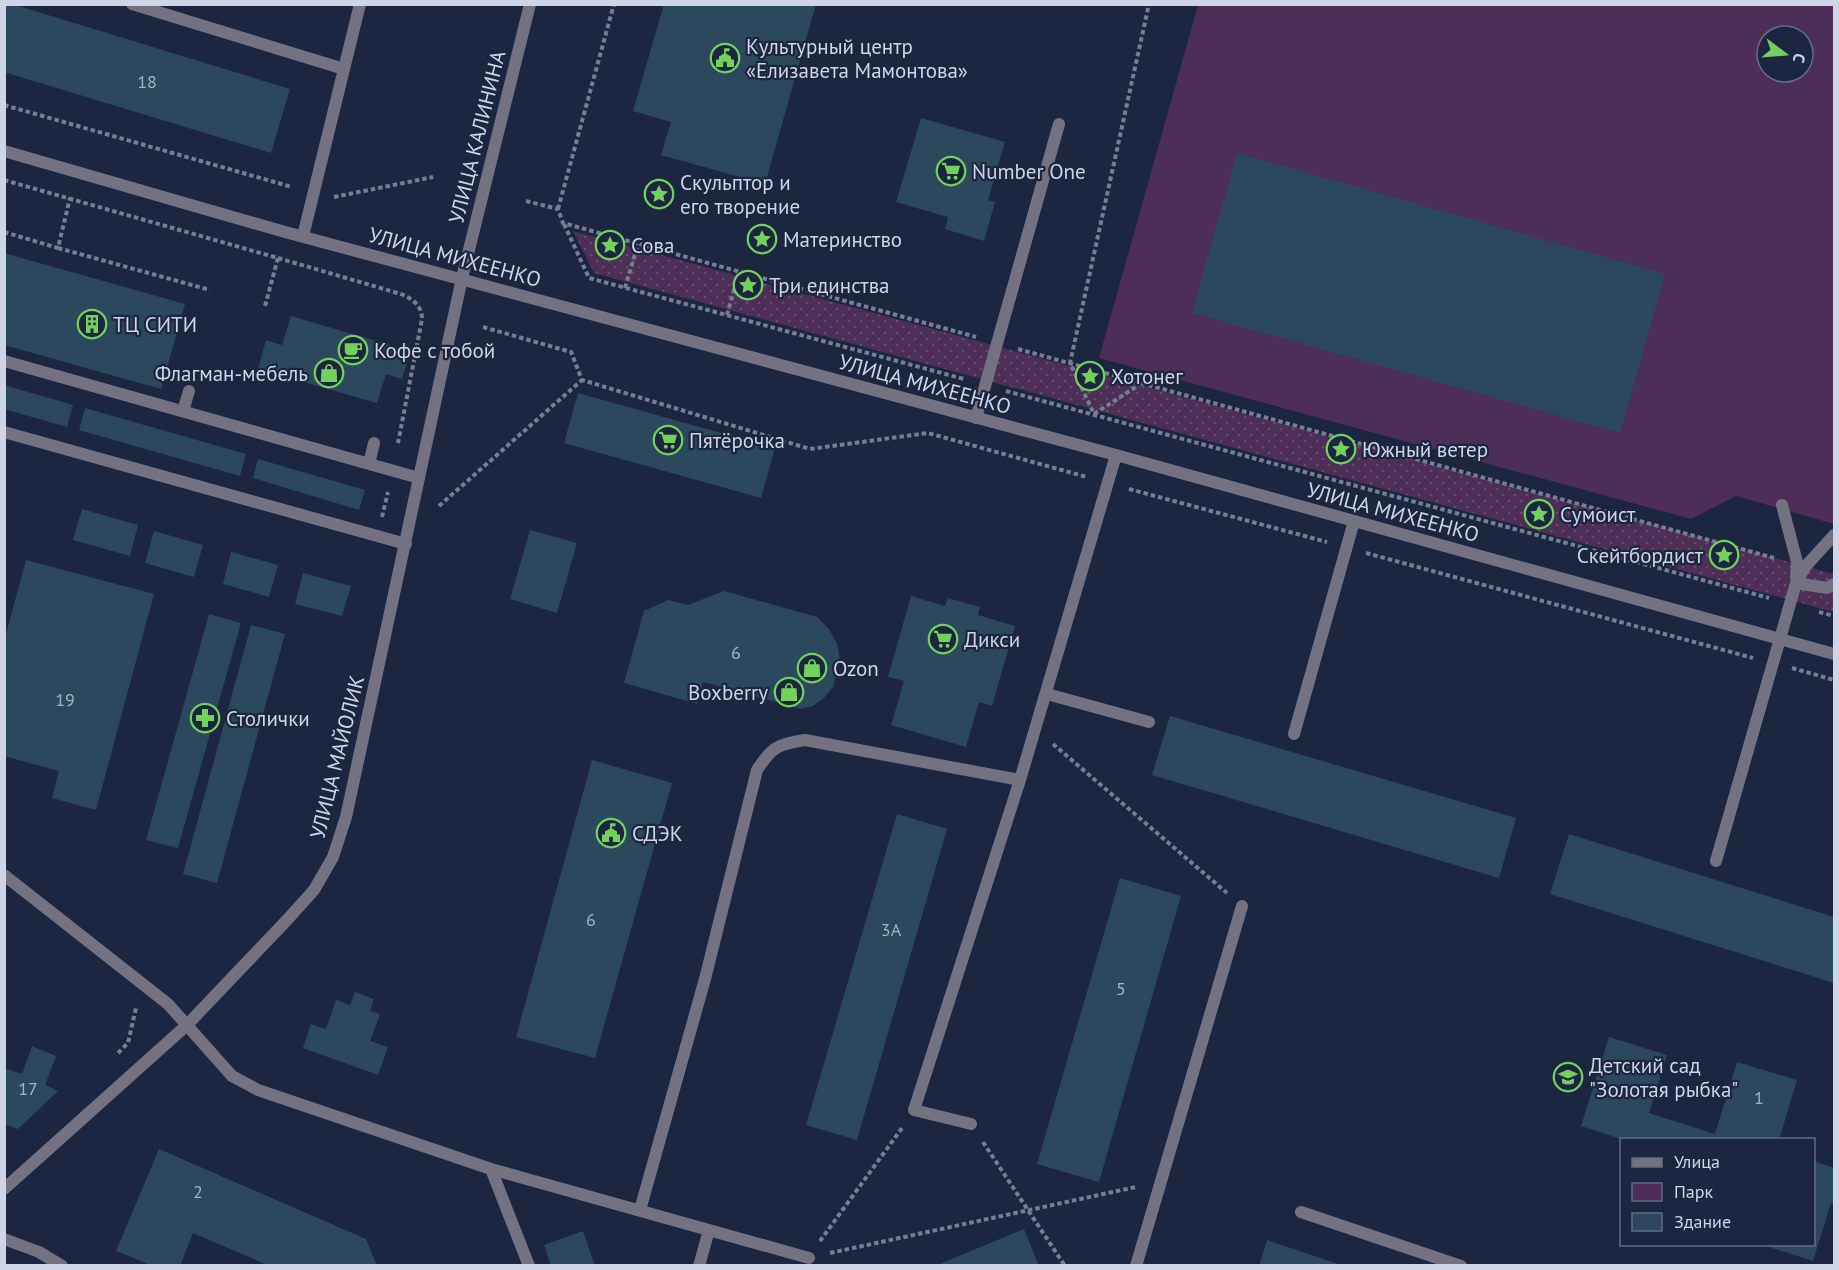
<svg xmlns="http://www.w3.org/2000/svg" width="1839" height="1270" font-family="'PT Sans',sans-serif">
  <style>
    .grass { fill: url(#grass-dots) }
    .park { fill: #4d2e57; fill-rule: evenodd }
    .building { fill: #2b485d }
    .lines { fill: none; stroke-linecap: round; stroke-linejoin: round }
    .path { stroke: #767e94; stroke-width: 4; stroke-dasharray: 4.5 3; stroke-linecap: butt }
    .service { stroke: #747281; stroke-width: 12 }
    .minor { stroke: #747281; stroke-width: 12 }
    .tertiary { stroke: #747281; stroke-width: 12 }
    .labels { text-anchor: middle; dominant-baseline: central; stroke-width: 4.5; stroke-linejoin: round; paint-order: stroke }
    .number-label { font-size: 18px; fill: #a5b2c4 }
    .poi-label { font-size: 21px; fill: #ced5e6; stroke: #1c2640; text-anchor: start }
    .street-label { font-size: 21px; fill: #ced5e6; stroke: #1c2640 }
  </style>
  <defs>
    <pattern id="grass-dots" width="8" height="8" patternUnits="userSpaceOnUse" patternTransform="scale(1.5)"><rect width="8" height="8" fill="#4d2e57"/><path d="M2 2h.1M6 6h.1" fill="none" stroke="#654b6f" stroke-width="1.8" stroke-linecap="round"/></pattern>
  </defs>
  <rect width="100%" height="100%" fill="#1c2640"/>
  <path class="grass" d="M 573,231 L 1834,574 L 1834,612 L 594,273 Z"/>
  <path class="park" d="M 1198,5 L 1834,5 L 1834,524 L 1736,496 L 1691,519 L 1099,358 ZM 1767,36 L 1803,36 L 1803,72 L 1767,72 Z"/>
  <path class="building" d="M 4,4 L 12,4 L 290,89 L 271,153 L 4,72 Z
    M 664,4 L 816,4 L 765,184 L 661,155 L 671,122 L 633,111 Z
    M 921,118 L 1005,142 L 988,200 L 995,202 L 984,241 L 945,229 L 948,217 L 896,202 Z
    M 1237,153 L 1665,274 L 1620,433 L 1192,313 Z
    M 4,253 L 185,304 L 161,389 L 4,345 Z
    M 291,316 L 410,351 L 402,379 L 386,374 L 377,403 L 258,369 L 266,340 L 282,345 Z
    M 4,385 L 73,405 L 67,427 L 4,409 Z
    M 578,393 L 775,448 L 761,498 L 564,443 Z
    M 85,408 L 246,454 L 240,476 L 79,430 Z
    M 258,459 L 365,490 L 359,510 L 253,478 Z
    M 82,509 L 138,525 L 130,556 L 73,540 Z
    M 530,530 L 577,543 L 557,613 L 510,599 Z
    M 154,531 L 203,545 L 194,577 L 145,563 Z
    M 231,552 L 278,565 L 269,597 L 223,584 Z
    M 26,560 L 154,594 L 96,810 L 52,798 L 59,771 L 4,756 L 4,641 Z
    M 303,573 L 351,586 L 342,616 L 295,604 Z
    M 724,591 L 817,617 L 829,629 L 837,644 L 840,660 L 833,687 L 824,698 L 813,706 L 801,709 L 703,682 L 697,704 L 624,683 L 644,611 L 668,600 L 688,605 Z
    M 911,596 L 945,606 L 948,598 L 980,607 L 978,615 L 1015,626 L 992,706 L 979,702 L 966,747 L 891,725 L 904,681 L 888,677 Z
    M 209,614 L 241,623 L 178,848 L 146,840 Z
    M 251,625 L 285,634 L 217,883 L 183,874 Z
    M 1170,716 L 1516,818 L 1499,878 L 1152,775 Z
    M 592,760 L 672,783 L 595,1058 L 516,1037 Z
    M 897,814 L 947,829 L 857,1140 L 806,1125 Z
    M 1569,834 L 1834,917 L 1834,983 L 1550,894 Z
    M 1120,878 L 1181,896 L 1099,1182 L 1037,1164 Z
    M 355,992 L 374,999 L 370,1011 L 380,1014 L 370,1041 L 388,1047 L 378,1075 L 303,1048 L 311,1024 L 326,1029 L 336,1000 L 350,1005 Z
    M 1609,1037 L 1667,1055 L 1649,1113 L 1715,1134 L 1737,1062 L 1797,1080 L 1779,1140 L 1624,1140 L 1581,1126 Z
    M 32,1046 L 56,1056 L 45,1085 L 58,1091 L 18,1129 L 4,1124 L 4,1068 L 22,1074 Z
    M 159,1149 L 366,1239 L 377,1266 L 270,1266 L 193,1233 L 180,1266 L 153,1266 L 116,1251 Z
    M 1814,1161 L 1834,1168 L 1834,1204 L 1831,1203 L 1813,1261 L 1763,1245 L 1814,1244 Z
    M 1024,1229 L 1039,1266 L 937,1266 L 937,1265 Z
    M 583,1231 L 595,1266 L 551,1266 L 544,1245 Z
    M 1267,1240 L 1341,1265 L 1341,1266 L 1259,1266 Z"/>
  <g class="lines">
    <path class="path" d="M 4,105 L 292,187
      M 4,180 L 278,258 L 265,306
      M 334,197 L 433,177
      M 526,201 L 558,209 L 563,223 L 976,337
      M 558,209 L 614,4
      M 564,224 L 589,278 L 964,379
      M 4,232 L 58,248 L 70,198
      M 58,248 L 210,290
      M 278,258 L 401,294 C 412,299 422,305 422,319 L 398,443
      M 625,288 L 638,244
      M 727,315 L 739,272
      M 483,327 L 571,352 L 582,380 L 810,449 L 928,433 L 1087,477
      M 1018,349 L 1774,558
      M 1142,383 L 1094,414 L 1070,363 L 1149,4
      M 1006,391 L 1769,598
      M 1129,489 L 1327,542
      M 439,506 L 582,380
      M 382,517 L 388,492
      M 1366,553 L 1753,658
      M 1819,612 L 1834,616
      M 1792,668 L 1834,680
      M 1053,744 L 1227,893
      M 118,1053 L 128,1043 L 136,1008
      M 983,1142 L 1065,1266
      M 820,1241 L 902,1128
      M 830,1253 L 1136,1187"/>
    <path class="service" d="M 132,4 L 344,69 L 303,236
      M 344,69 L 360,4
      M 4,361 L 419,478
      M 183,411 L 189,391
      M 976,418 L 1059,124
      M 4,432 L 406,544
      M 369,464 L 374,443
      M 1782,505 L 1797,562 L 1796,577
      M 1796,583 L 1827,588 L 1834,584
      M 1047,694 L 1149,722
      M 1294,734 L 1354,521
      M 1716,861 L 1796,583 L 1805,567 L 1834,535
      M 4,875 L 168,1004 L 232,1076 L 258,1090 L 491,1169 L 809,1258
      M 971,1124 L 914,1110 L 1020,780
      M 491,1169 L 529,1266
      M 640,1210 L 705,979 L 757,770 C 772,747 778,744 805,740 L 1020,780 L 1116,455
      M 1301,1212 L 1461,1266
      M 4,1239 L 39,1252 L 62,1266
      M 699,1266 L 709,1230
      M 1136,1266 L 1242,906"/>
    <path class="minor" d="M 4,1189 L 187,1025 L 287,920 L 314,890 L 333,857 L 346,817 L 462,278"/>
    <path class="tertiary" d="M 4,151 L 285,232 L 1116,455 L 1834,654
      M 462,278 L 530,4"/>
  </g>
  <defs>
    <g id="civic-ring" transform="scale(1.5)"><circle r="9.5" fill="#1c2640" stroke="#73d25c" stroke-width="1.5"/><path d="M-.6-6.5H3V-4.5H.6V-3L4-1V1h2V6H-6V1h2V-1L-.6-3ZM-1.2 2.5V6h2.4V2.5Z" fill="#73d25c"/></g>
    <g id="supermarket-ring" transform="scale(1.5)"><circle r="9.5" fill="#1c2640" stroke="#73d25c" stroke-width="1.5"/><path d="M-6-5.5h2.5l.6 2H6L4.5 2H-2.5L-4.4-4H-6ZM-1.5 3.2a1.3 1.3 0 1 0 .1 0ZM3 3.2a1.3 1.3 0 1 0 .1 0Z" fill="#73d25c"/></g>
    <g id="sight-ring" transform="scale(1.5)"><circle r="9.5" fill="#1c2640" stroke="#73d25c" stroke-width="1.5"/><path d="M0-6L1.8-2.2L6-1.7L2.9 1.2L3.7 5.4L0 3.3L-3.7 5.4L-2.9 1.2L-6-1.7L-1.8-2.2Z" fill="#73d25c"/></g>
    <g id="building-ring" transform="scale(1.5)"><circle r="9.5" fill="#1c2640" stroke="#73d25c" stroke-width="1.5"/><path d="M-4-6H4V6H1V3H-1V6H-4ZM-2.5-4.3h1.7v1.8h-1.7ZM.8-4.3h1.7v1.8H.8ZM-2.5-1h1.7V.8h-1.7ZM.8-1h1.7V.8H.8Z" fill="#73d25c"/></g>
    <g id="cafe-ring" transform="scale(1.5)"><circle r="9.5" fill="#1c2640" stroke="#73d25c" stroke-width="1.5"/><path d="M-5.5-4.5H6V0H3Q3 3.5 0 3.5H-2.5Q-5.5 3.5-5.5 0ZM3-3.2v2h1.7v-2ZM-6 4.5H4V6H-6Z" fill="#73d25c"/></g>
    <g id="shop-ring" transform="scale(1.5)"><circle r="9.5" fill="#1c2640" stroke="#73d25c" stroke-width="1.5"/><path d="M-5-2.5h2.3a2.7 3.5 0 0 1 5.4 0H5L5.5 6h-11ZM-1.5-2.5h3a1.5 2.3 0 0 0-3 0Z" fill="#73d25c"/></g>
    <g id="pharmacy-ring" transform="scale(1.5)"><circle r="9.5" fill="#1c2640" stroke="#73d25c" stroke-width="1.5"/><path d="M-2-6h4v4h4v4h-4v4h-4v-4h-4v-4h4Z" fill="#73d25c"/></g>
    <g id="school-ring" transform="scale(1.5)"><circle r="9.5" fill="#1c2640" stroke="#73d25c" stroke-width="1.5"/><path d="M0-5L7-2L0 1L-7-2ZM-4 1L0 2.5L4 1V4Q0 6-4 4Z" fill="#73d25c"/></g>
  </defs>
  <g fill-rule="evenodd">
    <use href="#civic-ring" x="725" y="58"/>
    <use href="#supermarket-ring" x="951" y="171"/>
    <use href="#sight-ring" x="659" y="194"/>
    <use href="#sight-ring" x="762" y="239"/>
    <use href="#sight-ring" x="610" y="245"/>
    <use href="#sight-ring" x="748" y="285"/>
    <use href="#building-ring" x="92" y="324"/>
    <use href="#cafe-ring" x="353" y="350"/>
    <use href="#shop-ring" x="329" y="373"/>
    <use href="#sight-ring" x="1090" y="376"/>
    <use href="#supermarket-ring" x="668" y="440"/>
    <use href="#sight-ring" x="1341" y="449"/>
    <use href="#sight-ring" x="1539" y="514"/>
    <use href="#sight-ring" x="1724" y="555"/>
    <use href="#supermarket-ring" x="943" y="639"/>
    <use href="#shop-ring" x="812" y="668"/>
    <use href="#shop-ring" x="789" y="692"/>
    <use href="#pharmacy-ring" x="205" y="718"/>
    <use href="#civic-ring" x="611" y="833"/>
    <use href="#school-ring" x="1568" y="1077"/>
  </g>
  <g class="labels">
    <g class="number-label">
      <text x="147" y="81">18</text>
      <text x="736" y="652">6</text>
      <text x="65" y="699">19</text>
      <text x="591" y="919">6</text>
      <text x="891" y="929">3А</text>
      <text x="1121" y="988">5</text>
      <text x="28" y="1088">17</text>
      <text x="1759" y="1097">1</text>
      <text x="198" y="1191">2</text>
    </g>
    <g class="poi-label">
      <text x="746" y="46">Культурный центр<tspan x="746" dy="24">«Елизавета Мамонтова»</tspan></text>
      <text x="972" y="171">Number One</text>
      <text x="680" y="182">Скульптор и<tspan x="680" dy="24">его творение</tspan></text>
      <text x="783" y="239">Материнство</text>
      <text x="631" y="245">Сова</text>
      <text x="769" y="285">Три единства</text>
      <text x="113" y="324">ТЦ СИТИ</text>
      <text x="374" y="350">Кофе с тобой</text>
      <text x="308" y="373" text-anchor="end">Флагман-мебель</text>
      <text x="1111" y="376">Хотонег</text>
      <text x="689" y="440">Пятёрочка</text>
      <text x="1362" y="449">Южный ветер</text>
      <text x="1560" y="514">Сумоист</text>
      <text x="1703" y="555" text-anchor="end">Скейтбордист</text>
      <text x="964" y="639">Дикси</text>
      <text x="833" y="668">Ozon</text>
      <text x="768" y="692" text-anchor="end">Boxberry</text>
      <text x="226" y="718">Столички</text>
      <text x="632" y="833">СДЭК</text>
      <text x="1589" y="1065">Детский сад<tspan x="1589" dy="24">"Золотая рыбка"</tspan></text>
    </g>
    <g class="street-label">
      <text transform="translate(477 137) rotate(-76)">УЛИЦА КАЛИНИНА</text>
      <text transform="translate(455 257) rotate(15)">УЛИЦА МИХЕЕНКО</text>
      <text transform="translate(925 384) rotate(15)">УЛИЦА МИХЕЕНКО</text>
      <text transform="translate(1393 512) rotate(15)">УЛИЦА МИХЕЕНКО</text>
      <text transform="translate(337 757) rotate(-76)">УЛИЦА МАЙОЛИК</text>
    </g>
  </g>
  <rect width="1839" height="1270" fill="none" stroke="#ced5e6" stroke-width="12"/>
  <rect x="1620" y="1138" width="195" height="108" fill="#1c2640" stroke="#636c82" stroke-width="1.5"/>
  <rect x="1632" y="1158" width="30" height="9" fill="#747281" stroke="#636c82" stroke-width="1.5"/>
  <text x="1674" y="1168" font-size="18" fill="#ced5e6">Улица</text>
  <rect x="1632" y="1183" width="30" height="18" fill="#4d2e57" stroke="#636c82" stroke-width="1.5"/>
  <text x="1674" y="1198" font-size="18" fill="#ced5e6">Парк</text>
  <rect x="1632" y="1213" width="30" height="18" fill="#2b485d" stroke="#636c82" stroke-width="1.5"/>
  <text x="1674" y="1228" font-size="18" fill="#ced5e6">Здание</text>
  <g transform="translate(1785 54) rotate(106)"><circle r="28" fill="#1c2640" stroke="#636c82" stroke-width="1.5"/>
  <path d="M0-4.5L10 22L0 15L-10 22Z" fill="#73d25c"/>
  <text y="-9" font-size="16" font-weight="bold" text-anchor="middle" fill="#ced5e6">С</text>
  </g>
</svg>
